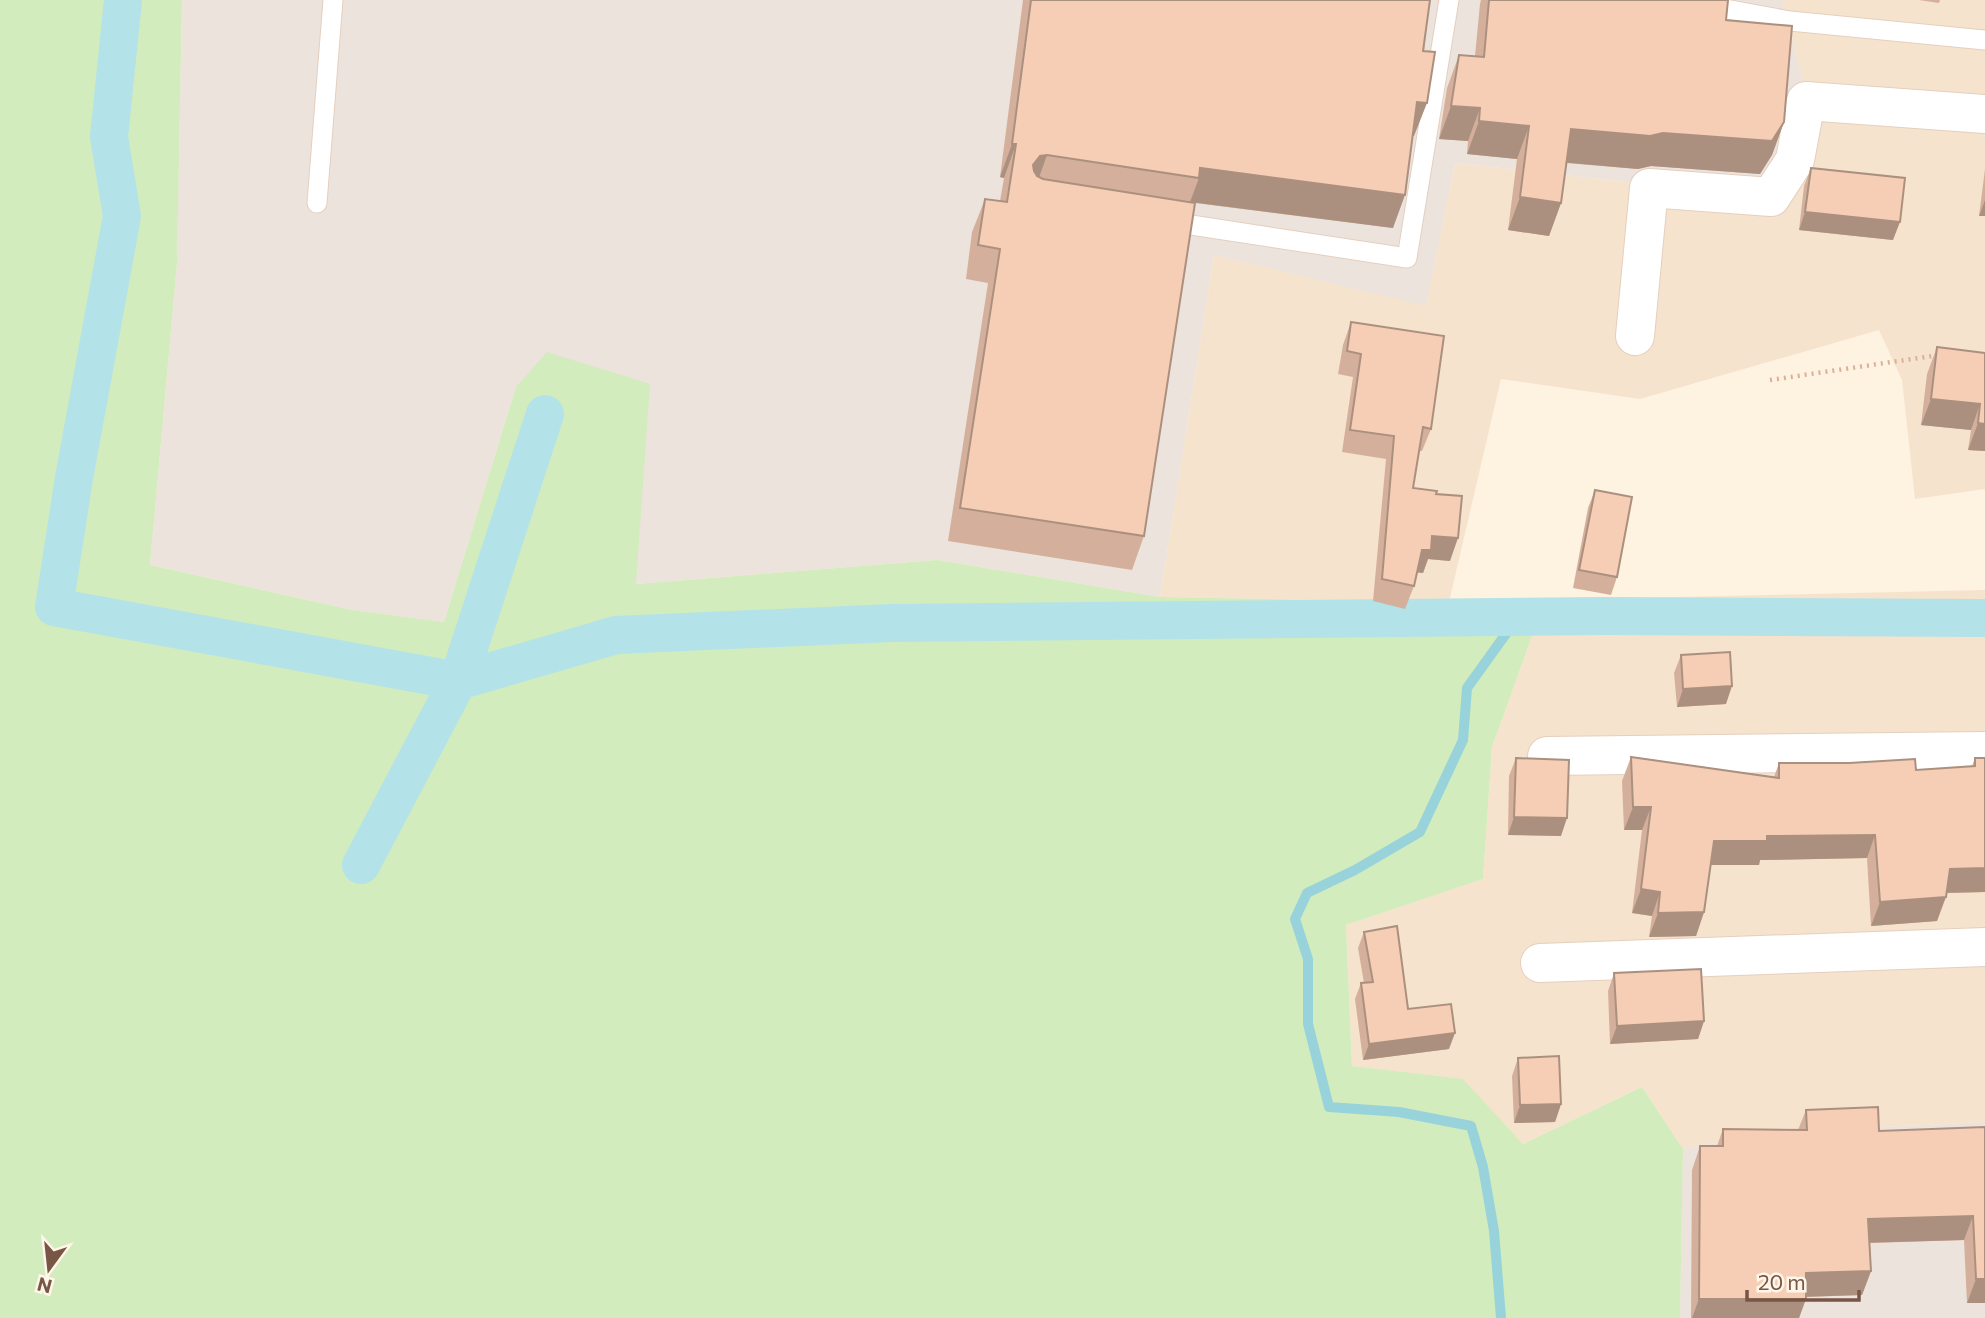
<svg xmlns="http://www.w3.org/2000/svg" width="1985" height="1318" font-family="Commissioner,sans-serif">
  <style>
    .residential { fill: #f6e3cd }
    .industrial { fill: #ece3dc }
    .green { fill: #d2ecbd }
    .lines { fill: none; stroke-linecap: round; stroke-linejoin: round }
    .stream { stroke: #98d3dc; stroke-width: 10 }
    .canal { stroke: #b3e2e9; stroke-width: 38 }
    .lane-casing { stroke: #e5cfbe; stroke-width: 21 }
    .street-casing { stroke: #e5cfbe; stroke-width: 40 }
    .path { stroke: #dab098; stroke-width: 4.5; stroke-dasharray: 2 5; stroke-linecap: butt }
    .lane { stroke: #fff; stroke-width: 19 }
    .street { stroke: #fff; stroke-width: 38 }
    .wall { fill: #d4b09c }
    .shaded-wall { fill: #ac907f }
    .building { fill: #f6cdb5; stroke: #ac907f; stroke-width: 2 }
  </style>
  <rect width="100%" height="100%" fill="#fef2e0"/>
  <path class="residential" d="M 1782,0 L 1985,0 L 1985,489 L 1915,499 L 1902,380 L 1879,330 L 1640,399 L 1501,379 L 1449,602 L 1160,597 L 1214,255 L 1426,305 L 1455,163 L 1781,199 L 1802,77 Z
    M 1985,590 L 1985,1122 L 1776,1132 L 1683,1149 L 1642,1087 L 1523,1144 L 1463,1080 L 1352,1066 L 1346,925 L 1483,879 L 1492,747 L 1545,600 Z"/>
  <path class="industrial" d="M 182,0 L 1782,0 L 1802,77 L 1781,199 L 1455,163 L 1426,306 L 1214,255 L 1160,597 L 937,560 L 635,584 L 649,384 L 516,387 L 444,622 L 352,610 L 150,565 L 177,263 Z
    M 1985,1122 L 1985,1318 L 1680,1318 L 1683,1149 L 1776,1132 Z"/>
  <path class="green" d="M 0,0 L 182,0 L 177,263 L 150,565 L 352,610 L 444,622 L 516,387 L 547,352 L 650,384 L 636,584 L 937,560 L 1160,597 L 1449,602 L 1545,600 L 1492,747 L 1483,879 L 1346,925 L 1352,1066 L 1463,1079 L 1523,1144 L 1642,1087 L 1683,1149 L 1680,1318 L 0,1318 Z"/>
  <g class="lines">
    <path class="stream" d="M 1501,1318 L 1494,1231 L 1483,1167 L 1471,1126 L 1399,1112 L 1329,1107 L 1308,1024 L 1308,959 L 1295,919 L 1307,893 L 1355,870 L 1420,832 L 1463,740 L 1467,688 L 1518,617"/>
    <path class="canal" d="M 123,0 L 109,137 L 122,216 L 74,478 L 54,607 L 458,681 L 616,635 L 892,623 L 1604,616 L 1985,618
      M 361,865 L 458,681 L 545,414"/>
    <g class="lane-casing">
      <path id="lane" d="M 1676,0 L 1790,21 L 1985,40
        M 317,203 L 333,0
        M 1165,221 L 1407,258 L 1449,0"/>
    </g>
    <g class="street-casing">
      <path id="street" d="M 1635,336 L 1649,188 L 1771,197 L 1795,160 L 1806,101 L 1985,114
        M 1547,756 L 1985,751
        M 1540,963 L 1985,947"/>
    </g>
    <path class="path" d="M 1770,380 L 1939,355"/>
    <use href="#lane" class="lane"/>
    <use href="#street" class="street"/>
  </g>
  <path class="wall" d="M 1023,0 L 1430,0 L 1414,136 L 1412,136 L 1393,228 L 1195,203 L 1144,536 L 1132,570 L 948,541 L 988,283 L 966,279 L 972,232 L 985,199 L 1000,201 L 1004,178 L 1000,177 Z
    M 1481,0 L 1726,0 L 1726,20 L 1784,122 L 1772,155 L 1760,174 L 1651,166 L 1638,169 L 1566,163 L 1561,203 L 1549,236 L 1508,230 L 1517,159 L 1467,154 L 1468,141 L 1439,139 L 1447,88 L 1459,55 L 1475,56 L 1480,4 Z
    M 1919,0 L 1940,0 L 1939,3 Z
    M 1811,168 L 1893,240 L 1799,230 L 1804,186 Z
    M 1985,169 L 1985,216 L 1979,216 Z
    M 1351,322 L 1431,429 L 1422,451 L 1419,451 L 1413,488 L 1436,494 L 1450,561 L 1428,559 L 1423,573 L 1417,572 L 1414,586 L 1405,609 L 1373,601 L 1386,459 L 1342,452 L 1353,377 L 1338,374 L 1343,345 Z
    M 1937,347 L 1985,353 L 1985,451 L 1968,450 L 1971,430 L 1921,425 L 1927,374 Z
    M 1595,490 L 1617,577 L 1611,595 L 1573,588 L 1588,508 Z
    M 1681,655 L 1726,704 L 1677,707 L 1674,673 Z
    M 1631,757 L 1774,777 L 1779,763 L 1916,770 L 1972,766 L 1975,758 L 1985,758 L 1985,892 L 1946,893 L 1937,921 L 1871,926 L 1867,858 L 1760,860 L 1759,865 L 1710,865 L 1704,912 L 1696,936 L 1649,937 L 1652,916 L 1632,913 L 1642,830 L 1624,830 L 1622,781 Z
    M 1516,758 L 1561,836 L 1508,835 L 1509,776 Z
    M 1364,932 L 1408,1009 L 1449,1049 L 1363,1060 L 1355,999 L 1361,983 L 1364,983 L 1358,948 Z
    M 1614,973 L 1704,1021 L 1698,1039 L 1610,1044 L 1608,991 Z
    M 1518,1058 L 1561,1104 L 1555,1122 L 1514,1123 L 1512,1076 Z
    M 1806,1110 L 1879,1131 L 1985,1127 L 1985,1303 L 1967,1303 L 1964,1240 L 1870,1243 L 1871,1271 L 1862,1295 L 1806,1297 L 1799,1318 L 1691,1318 L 1692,1170 L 1700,1146 L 1717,1146 L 1723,1129 L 1798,1130 Z"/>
  <path class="shaded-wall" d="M 1417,102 L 1427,103 L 1414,136 L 1405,136 Z
    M 1451,106 L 1480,108 L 1468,141 L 1439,139 Z
    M 1479,121 L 1529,126 L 1517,159 L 1467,154 Z
    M 1784,122 L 1772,155 L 1760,174 L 1651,166 L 1638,169 L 1559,162 L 1571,129 L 1663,133 Z
    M 1012,144 L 1016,144 L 1004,178 L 1000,177 Z
    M 1047,155 L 1035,189 L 1033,165 L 1040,156 Z
    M 1200,168 L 1405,195 L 1393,228 L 1190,202 L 1199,178 Z
    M 1520,197 L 1561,203 L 1549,236 L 1508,230 Z
    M 1985,200 L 1985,216 L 1979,216 Z
    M 1805,212 L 1900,222 L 1893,240 L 1799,230 Z
    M 1931,399 L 1980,404 L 1971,430 L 1921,425 Z
    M 1978,423 L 1985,424 L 1985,451 L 1968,450 Z
    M 1432,536 L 1458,538 L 1450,561 L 1428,559 L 1423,573 L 1414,572 L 1422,550 Z
    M 1732,686 L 1726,704 L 1677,707 L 1683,689 Z
    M 1633,807 L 1651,807 L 1642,830 L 1624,830 Z
    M 1514,817 L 1567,818 L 1561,836 L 1508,835 Z
    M 1875,835 L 1867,858 L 1760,860 L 1759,865 L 1705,865 L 1714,841 L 1767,836 Z
    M 1985,868 L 1985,892 L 1941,893 L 1950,869 Z
    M 1641,889 L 1660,892 L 1652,916 L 1632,913 Z
    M 1946,897 L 1937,921 L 1871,926 L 1880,902 Z
    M 1704,912 L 1696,936 L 1649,937 L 1658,913 Z
    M 1704,1021 L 1698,1039 L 1610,1044 L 1617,1026 Z
    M 1455,1033 L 1449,1049 L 1363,1060 L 1369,1044 Z
    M 1561,1104 L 1555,1122 L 1514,1123 L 1520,1105 Z
    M 1973,1216 L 1964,1240 L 1860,1243 L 1868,1219 Z
    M 1871,1271 L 1862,1295 L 1797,1297 L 1806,1273 Z
    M 1976,1279 L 1985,1279 L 1985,1303 L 1967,1303 Z
    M 1699,1299 L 1806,1299 L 1799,1318 L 1692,1318 Z"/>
  <path class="building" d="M 1031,0 L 1430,0 L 1423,51 L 1435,52 L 1427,103 L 1417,102 L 1405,195 L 1200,168 L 1199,178 L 1047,155 L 1040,156 L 1033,165 L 1034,171 L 1037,176 L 1043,179 L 1195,203 L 1144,536 L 960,508 L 1000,249 L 978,245 L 985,199 L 1007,202 L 1016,144 L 1012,144 Z
    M 1489,0 L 1728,0 L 1726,20 L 1792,26 L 1784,122 L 1772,141 L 1663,133 L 1650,136 L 1571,129 L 1561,203 L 1520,197 L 1529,126 L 1479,121 L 1480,108 L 1451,106 L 1459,55 L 1484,57 Z
    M 1811,168 L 1905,178 L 1900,222 L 1805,212 Z
    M 1351,322 L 1444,336 L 1431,429 L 1423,427 L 1413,488 L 1437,491 L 1436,494 L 1462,496 L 1458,538 L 1432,536 L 1431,550 L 1422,550 L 1414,586 L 1382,579 L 1394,436 L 1350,430 L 1361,354 L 1347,351 Z
    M 1937,347 L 1985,353 L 1985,424 L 1978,423 L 1980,404 L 1931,399 Z
    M 1595,490 L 1632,497 L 1617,577 L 1579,570 Z
    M 1730,652 L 1732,686 L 1683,689 L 1681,655 Z
    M 1631,757 L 1779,778 L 1779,763 L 1849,763 L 1915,759 L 1916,770 L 1975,766 L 1975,758 L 1985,758 L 1985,868 L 1950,869 L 1946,897 L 1880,902 L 1875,835 L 1767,836 L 1767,841 L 1714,841 L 1704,912 L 1658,913 L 1660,892 L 1641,889 L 1651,807 L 1633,807 Z
    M 1516,758 L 1569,760 L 1567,818 L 1514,817 Z
    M 1397,926 L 1408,1009 L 1451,1004 L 1455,1033 L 1369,1044 L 1361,983 L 1373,982 L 1364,932 Z
    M 1701,969 L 1704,1021 L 1617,1026 L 1614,973 Z
    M 1559,1056 L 1561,1104 L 1520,1105 L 1518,1058 Z
    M 1878,1107 L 1879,1131 L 1985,1127 L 1985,1279 L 1976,1279 L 1973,1216 L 1868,1219 L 1871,1271 L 1806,1273 L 1806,1299 L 1699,1299 L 1700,1146 L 1723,1146 L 1723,1129 L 1807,1130 L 1806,1110 Z"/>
  <g transform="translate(49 1269) rotate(195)" stroke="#fff5e8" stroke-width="5" paint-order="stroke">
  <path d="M0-5L12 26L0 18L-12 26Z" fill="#775645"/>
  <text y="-10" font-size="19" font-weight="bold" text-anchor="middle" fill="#775645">N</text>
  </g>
  <path d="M1747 1290v10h112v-10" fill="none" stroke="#775645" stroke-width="3.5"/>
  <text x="1758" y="1290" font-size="21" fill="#775645" stroke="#fff5e8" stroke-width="5" paint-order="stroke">20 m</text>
</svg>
